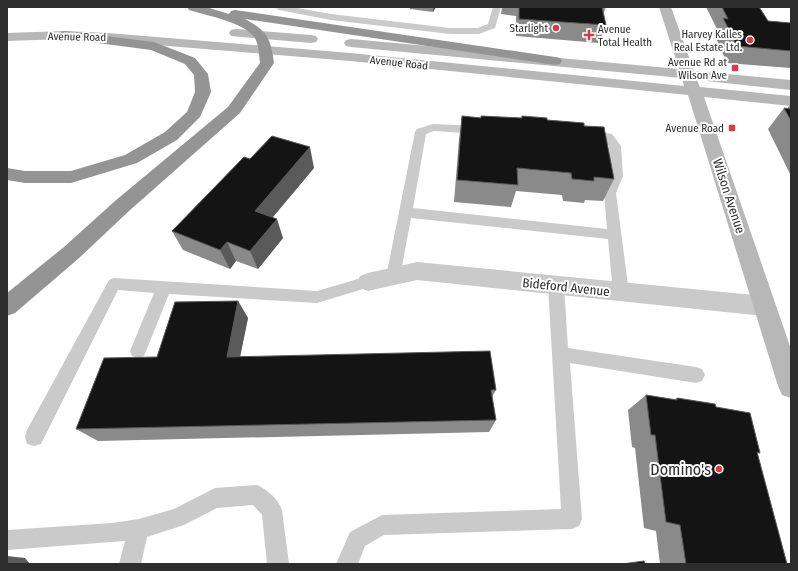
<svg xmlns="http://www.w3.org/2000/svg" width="798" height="571" font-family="'Fira Sans Condensed',sans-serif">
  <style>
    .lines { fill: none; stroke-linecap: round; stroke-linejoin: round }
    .service { fill: #cacaca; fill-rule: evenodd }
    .minor { fill: #cacaca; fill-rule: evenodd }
    .secondary { fill: #b7b7b7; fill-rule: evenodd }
    .motorway { fill: #949494; fill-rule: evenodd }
    .wall { fill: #8a8a8a }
    .shaded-wall { fill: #5a5a5a }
    .building { fill: #141414; stroke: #5a5a5a }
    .poi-dot { fill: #db3947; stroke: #fff; stroke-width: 1.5 }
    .labels { text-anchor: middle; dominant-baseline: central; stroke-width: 4; stroke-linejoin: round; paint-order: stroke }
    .far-poi-label { font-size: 11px; fill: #2d2d2d; stroke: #fff; text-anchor: end }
    .far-street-label { font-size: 11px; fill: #2d2d2d; stroke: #fff }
    .street-label { font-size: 13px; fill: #2d2d2d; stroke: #fff }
    .near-poi-label { font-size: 16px; fill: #2d2d2d; stroke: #fff; text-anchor: end }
  </style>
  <rect width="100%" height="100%" fill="#fff"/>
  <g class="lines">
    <path class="service" d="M 275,7 L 292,7 L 331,14 L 450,28 L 478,28 L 488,24 L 493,7 L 501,7 L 495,28 L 479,34 L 450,34 L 331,20 L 279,10 Z
      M 433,124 L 479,126 L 483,128 L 485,130 L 483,132 L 479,134 L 434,131 L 426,134 L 413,208 L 607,229 L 604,193 L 611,176 L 609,146 L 604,140 L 583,137 L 581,134 L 583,131 L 587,130 L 612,134 L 621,146 L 623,176 L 616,193 L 629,293 L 626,297 L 621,299 L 616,297 L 613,293 L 608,239 L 411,218 L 400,277 L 398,281 L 393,283 L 388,281 L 386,277 L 415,132 L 417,129 Z
      M 368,276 L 373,278 L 375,282 L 373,286 L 317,303 L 169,294 L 144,356 L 138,358 L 132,356 L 130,351 L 154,293 L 118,290 L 41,444 L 34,446 L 27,444 L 25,437 L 27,430 L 109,280 L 114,278 L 317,291 Z
      M 556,280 L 561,282 L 564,286 L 568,348 L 696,367 L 702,369 L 705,375 L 702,381 L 696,383 L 570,363 L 582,519 L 579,526 L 572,529 L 384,535 L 365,546 L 358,564 L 336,564 L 350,532 L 382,515 L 561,509 L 548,286 L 551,282 Z
      M 257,485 C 268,490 278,499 282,510 L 289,564 L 267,564 L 262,515 L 253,505 L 217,508 L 184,525 L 147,537 L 141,564 L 119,564 L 125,541 L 7,550 L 7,530 L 112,523 L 139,519 L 174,509 L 215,488 Z"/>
    <path class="minor" d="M 417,262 L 764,296 L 772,299 L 775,306 L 772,313 L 764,316 L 417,280 L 368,291 L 360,288 L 357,282 L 360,276 L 368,273 Z"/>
    <path class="secondary" d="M 659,7 L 671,7 L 694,71 L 791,80 L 791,90 L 697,80 L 700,87 L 791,96 L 791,106 L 704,97 L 791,349 L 791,398 L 782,395 L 778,386 L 688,95 L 350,61 L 108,41 L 65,39 L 7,41 L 7,33 L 65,31 L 108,33 L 350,53 L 684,86 L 682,78 L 351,47 L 346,46 L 344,43 L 346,40 L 351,39 L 679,69 Z
      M 236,29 L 311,35 L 316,36 L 318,39 L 316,42 L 311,43 L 231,36 L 229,33 L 231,30 Z"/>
    <path class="motorway" d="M 187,7 L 206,7 L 229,14 L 231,11 L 235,10 L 555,57 L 560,58 L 562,61 L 560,64 L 555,65 L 245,19 C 267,31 271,39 274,63 L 240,113 L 129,211 L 78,259 L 15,313 L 7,316 L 7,293 L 64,247 L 115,201 L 228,107 L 260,63 C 259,55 259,46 255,38 C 246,23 205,15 189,10 Z
      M 65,31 L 154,42 L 195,58 L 208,74 L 211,92 L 200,117 L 177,140 L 137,163 L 71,183 L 25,183 L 7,180 L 7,168 L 25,171 L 71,171 L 125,155 L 165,132 L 187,112 L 195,92 L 194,75 L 185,64 L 151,50 L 60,38 L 58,35 L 60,32 Z"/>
  </g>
  <path class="wall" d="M 410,7 L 436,7 L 433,12 L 410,9 Z
    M 502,7 L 606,7 L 604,12 L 603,12 L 606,25 L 599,43 L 516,36 L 516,16 L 501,14 Z
    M 706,7 L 759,7 L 768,21 L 791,23 L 791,68 L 727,63 L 714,34 L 717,29 Z
    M 791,103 L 791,176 L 768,129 L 784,108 L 787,109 Z
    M 462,116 L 481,118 L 481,116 L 521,118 L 522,116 L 584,126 L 614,179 L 603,201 L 585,200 L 584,203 L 563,201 L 562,195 L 516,191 L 511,207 L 454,202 L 459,139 Z
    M 250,159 L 314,168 L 273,217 L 283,238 L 258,269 L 236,261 L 230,269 L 183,250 L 172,231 Z
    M 238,301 L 248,318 L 240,356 L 496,390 L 492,397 L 496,420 L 489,432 L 98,441 L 76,429 Z
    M 646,395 L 674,400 L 677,398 L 716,407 L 760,453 L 757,454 L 787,564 L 660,564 L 656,531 L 644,528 L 635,448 L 632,447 L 628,410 Z"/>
  <path class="shaded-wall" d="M 433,7 L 436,7 L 433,12 Z
    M 310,147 L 314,168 L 262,230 L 255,211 Z
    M 277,219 L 283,238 L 258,269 L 250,251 Z
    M 227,242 L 236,261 L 230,269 L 220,250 Z
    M 238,301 L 248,318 L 237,372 L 227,357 Z
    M 7,556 L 25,558 L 30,564 L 7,564 Z"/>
  <path class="building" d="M 519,7 L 602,7 L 606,25 L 519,19 Z
    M 722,7 L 759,7 L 768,21 L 791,23 L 791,51 L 737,46 L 723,18 L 728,19 Z
    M 784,108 L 791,109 L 791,121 Z
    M 462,116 L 481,118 L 481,116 L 522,118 L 522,116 L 547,118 L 547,120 L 584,123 L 584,126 L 604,127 L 614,179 L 594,177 L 594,181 L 572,179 L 571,173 L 517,168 L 518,185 L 457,180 Z
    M 272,136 L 310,147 L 255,211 L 277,219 L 250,251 L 227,242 L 220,250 L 172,231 L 244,157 L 250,159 Z
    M 238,301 L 227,357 L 490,351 L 496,390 L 491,390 L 496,420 L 76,429 L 104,358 L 157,357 L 175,302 Z
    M 646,395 L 677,400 L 677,398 L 715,404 L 716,407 L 750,413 L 760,453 L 757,452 L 787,564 L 686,564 L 680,525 L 666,522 L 655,435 L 651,435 Z
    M 644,561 L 645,564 L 622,564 Z"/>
  <g class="poi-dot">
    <circle cx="556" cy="28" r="4"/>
    <path d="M587 29h4v4h4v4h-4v4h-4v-4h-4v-4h4z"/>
    <circle cx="750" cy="40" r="4"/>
    <rect x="731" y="64" width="8" height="8" rx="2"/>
    <rect x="728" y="124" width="8" height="8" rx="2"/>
    <circle cx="719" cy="469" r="4"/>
  </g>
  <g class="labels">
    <g class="far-poi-label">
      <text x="548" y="28">Starlight</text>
      <text x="598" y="29" text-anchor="start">Avenue<tspan x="598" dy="13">Total Health</tspan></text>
      <text x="742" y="34">Harvey Kalles<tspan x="742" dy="13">Real Estate Ltd.</tspan></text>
      <text x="727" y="62">Avenue Rd at<tspan x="727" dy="13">Wilson Ave</tspan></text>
      <text x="724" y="128">Avenue Road</text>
    </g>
    <g class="far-street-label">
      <text transform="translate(77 37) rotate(1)">Avenue Road</text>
      <text transform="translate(399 63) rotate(6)">Avenue Road</text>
    </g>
    <g class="street-label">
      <text transform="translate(729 196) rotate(72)">Wilson Avenue</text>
      <text transform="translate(566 287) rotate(6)">Bideford Avenue</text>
    </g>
    <g class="near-poi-label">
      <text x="711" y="469">Domino's</text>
    </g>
  </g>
  <rect width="798" height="571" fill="none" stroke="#2d2d2d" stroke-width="16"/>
</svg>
